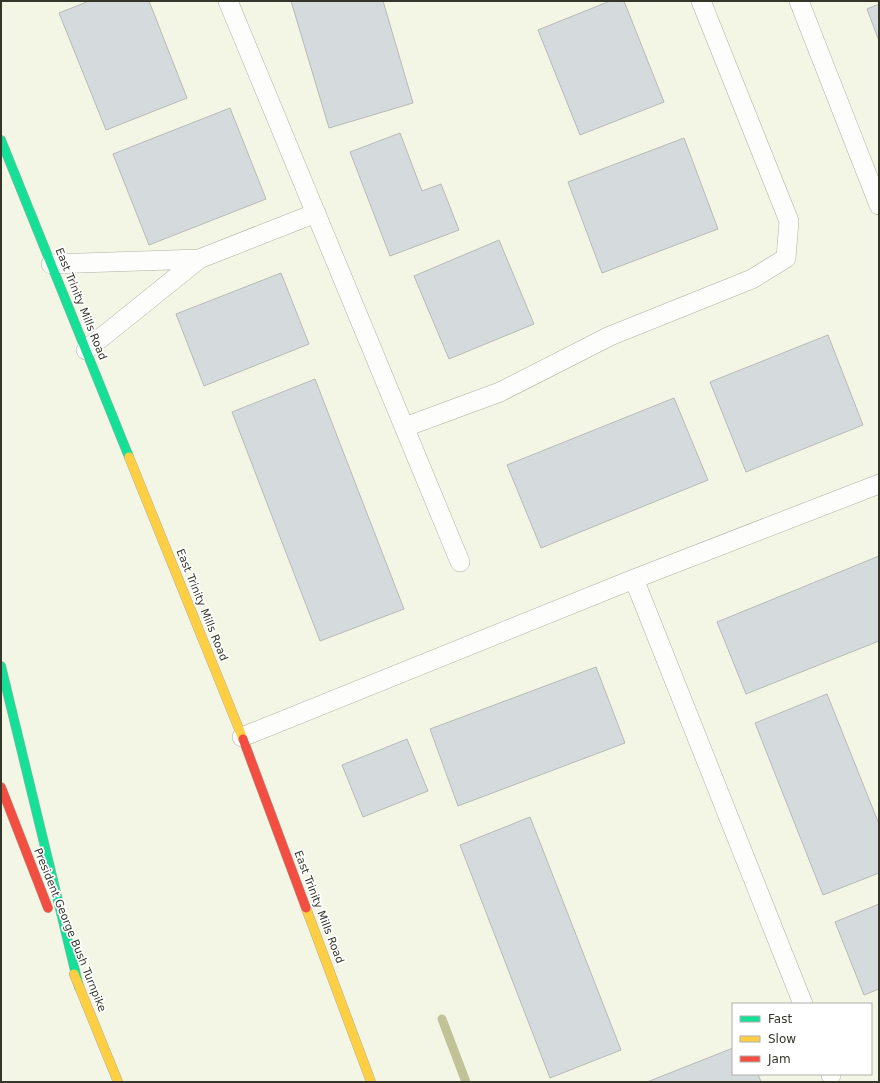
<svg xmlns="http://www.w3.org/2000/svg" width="880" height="1083" font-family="'DejaVu Sans',sans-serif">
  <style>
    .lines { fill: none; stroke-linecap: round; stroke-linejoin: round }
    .stream { stroke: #c0c297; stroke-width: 9 }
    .building { fill: #d5dadc; stroke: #b7bab7 }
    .lane-casing { stroke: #aeb0a2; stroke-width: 20 }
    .fast-casing { stroke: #aeb0a2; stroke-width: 10 }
    .slow-casing { stroke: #aeb0a2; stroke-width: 10 }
    .jam-casing { stroke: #aeb0a2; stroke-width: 10 }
    .lane { stroke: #fdfefb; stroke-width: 19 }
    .fast { stroke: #16e098; stroke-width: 9 }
    .slow { stroke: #ffcf43; stroke-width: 9 }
    .jam { stroke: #f24e42; stroke-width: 9 }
    .labels { text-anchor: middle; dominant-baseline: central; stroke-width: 3.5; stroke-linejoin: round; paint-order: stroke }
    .street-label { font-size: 11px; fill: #35362a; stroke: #fff }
  </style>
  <rect width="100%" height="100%" fill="#f4f6e5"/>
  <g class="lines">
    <path class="stream" d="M 442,1019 L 466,1082"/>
  </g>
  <path class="building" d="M 89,1 L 149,1 L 187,98 L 106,130 L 59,13 Z
    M 291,1 L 383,1 L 413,103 L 329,128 Z
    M 610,1 L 624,1 L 664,102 L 580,135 L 538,30 Z
    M 877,1 L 879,1 L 879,41 L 867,9 L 879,4 Z
    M 230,108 L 266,199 L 149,245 L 113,154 Z
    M 400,133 L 422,191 L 441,184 L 459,230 L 390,256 L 350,152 Z
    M 684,138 L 718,229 L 602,273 L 568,182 Z
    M 499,240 L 534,324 L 449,359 L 414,276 Z
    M 281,273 L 309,344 L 204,386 L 176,314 Z
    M 828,335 L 863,425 L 746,472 L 710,382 Z
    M 315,379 L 404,609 L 320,641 L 232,412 Z
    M 674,398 L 708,480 L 541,548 L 507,465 Z
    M 879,556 L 879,641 L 746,694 L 717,622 Z
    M 596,667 L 625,743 L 458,806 L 430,729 Z
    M 827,694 L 879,824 L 879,873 L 823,895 L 755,723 Z
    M 407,739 L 428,791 L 363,817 L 342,765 Z
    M 530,817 L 621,1050 L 550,1078 L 460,845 Z
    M 879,904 L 879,989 L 864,995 L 835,922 Z
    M 733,1048 L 733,1074 L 758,1074 L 761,1082 L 647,1082 Z"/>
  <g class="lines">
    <g class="lane-casing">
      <path id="lane" d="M 228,1 L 460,562
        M 799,1 L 879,205
        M 199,259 L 316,213
        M 51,264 L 199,259 L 86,350
        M 405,427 L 500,392 L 610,336 L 752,279 L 786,258 L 789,221 L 701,1
        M 634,579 L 803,1004
        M 242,737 L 634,579 L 879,484
        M 831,1074 L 831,1075"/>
    </g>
    <g class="fast-casing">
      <path id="fast" d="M 1,140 L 129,457
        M 1,666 L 79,987"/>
    </g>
    <g class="slow-casing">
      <path id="slow" d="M 129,457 L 243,739
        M 306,908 L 371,1082
        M 74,974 L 118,1082"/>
    </g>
    <g class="jam-casing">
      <path id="jam" d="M 243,739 L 306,908
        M 1,787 L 48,908"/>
    </g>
    <use href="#lane" class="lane"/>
    <use href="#fast" class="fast"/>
    <use href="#slow" class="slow"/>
    <use href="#jam" class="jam"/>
  </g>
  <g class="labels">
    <g class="street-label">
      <text transform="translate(81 304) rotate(68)">East Trinity Mills Road</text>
      <text transform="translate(202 605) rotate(68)">East Trinity Mills Road</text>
      <text transform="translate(319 907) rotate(69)">East Trinity Mills Road</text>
      <text transform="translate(70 930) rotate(68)">President George Bush Turnpike</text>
    </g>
  </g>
  <rect width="880" height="1083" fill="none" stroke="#35362a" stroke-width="4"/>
  <rect x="732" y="1003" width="140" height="72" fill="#ffffff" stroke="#aeafaa"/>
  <rect x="740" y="1016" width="20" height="6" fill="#16e098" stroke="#aeafaa"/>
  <text x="768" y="1023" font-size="12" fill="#35362a">Fast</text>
  <rect x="740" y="1036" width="20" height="6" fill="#ffcf43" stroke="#aeafaa"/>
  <text x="768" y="1043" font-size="12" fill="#35362a">Slow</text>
  <rect x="740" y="1056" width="20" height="6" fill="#f24e42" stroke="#aeafaa"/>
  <text x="768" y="1063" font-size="12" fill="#35362a">Jam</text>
</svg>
